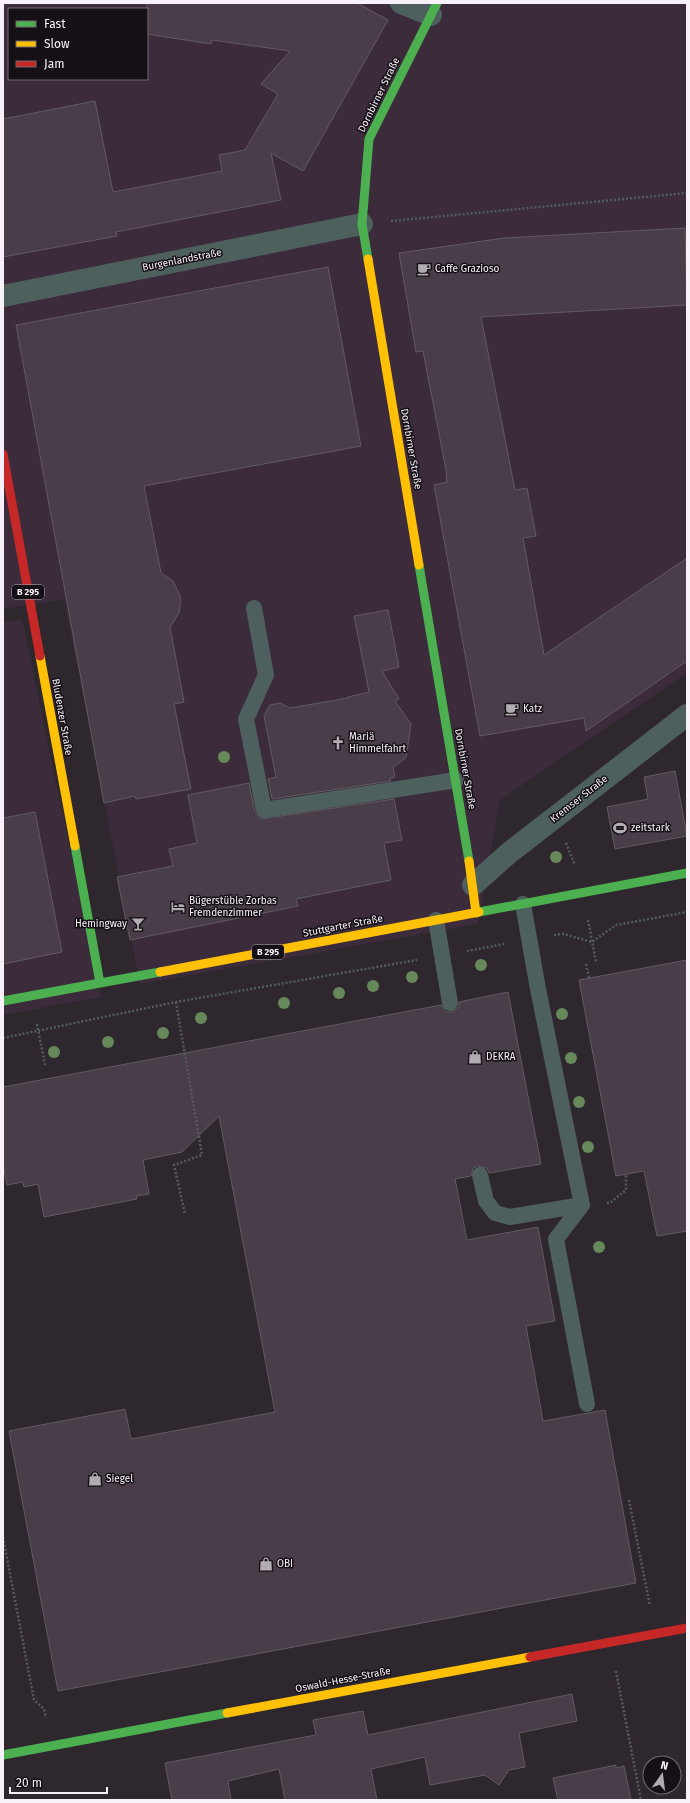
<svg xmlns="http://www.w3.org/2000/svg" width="690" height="1803" font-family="'Fira Sans',sans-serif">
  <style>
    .built { fill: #3b2b3b; fill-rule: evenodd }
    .building { fill: #4a3d4a; stroke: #605b60 }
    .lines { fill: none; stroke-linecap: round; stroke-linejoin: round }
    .path { stroke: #525c5c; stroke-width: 2.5; stroke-dasharray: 2 2; stroke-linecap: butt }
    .lane { stroke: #4e605e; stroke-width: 16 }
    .street { stroke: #4e605e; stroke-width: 22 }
    .fast { stroke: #4caf50; stroke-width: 9 }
    .slow { stroke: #ffc107; stroke-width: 9 }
    .jam { stroke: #c62828; stroke-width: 9 }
    .tree { fill: #67885b }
    .labels { text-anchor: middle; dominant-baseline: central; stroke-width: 3; stroke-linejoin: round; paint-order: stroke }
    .shield { fill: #151016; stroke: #b5aeb5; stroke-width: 1 }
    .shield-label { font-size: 9px; font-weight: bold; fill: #f9f1f9 }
    .street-label { font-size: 10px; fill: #f9f1f9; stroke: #151016 }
    .poi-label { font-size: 10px; fill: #f9f1f9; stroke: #151016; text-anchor: start }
  </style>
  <rect width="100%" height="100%" fill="#2e282e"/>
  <path class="built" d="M 3,3 L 687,3 L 687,673 L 500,800 L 478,924 L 140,984 L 64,599 L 3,609 ZM 9,9 L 147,9 L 147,79 L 9,79 Z
    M 22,619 L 101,997 L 3,1015 L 3,622 Z"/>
  <path class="building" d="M 147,3 L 357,3 L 388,20 L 303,171 L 271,153 L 281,200 L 116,232 L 117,236 L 3,257 L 3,119 L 95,101 L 113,192 L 222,171 L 219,155 L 245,150 L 278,94 L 261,84 L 290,51 L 212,40 L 211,44 L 147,34 Z
    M 685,228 L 687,305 L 481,317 L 515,490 L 527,488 L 536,536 L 523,538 L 544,655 L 687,558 L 687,661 L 586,731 L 584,718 L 480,736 L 434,485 L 447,482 L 446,470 L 423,351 L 416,352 L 399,253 L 504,238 Z
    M 328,267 L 361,446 L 144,486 L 161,573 L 173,581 L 181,598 L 179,613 L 170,627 L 184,702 L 174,704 L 191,789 L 136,799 L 135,796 L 104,803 L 16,325 Z
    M 388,610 L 399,667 L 382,671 L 399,699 L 395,701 L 411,724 L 406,758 L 393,767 L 395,777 L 390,778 L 391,781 L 272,799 L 268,779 L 276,777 L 264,716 L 270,705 L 280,703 L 290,708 L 348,698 L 348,697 L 369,692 L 354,616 Z
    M 675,771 L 687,836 L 615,849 L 607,807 L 648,799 L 644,777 Z
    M 249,783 L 255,812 L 261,819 L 394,799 L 402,840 L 384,843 L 391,880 L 296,899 L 298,906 L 130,940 L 117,877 L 173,866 L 169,849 L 197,843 L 188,795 Z
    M 35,812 L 62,952 L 3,964 L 3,818 Z
    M 687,960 L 687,1231 L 657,1236 L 644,1171 L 616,1176 L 579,980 Z
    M 508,992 L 541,1164 L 489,1173 L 487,1168 L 478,1166 L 473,1168 L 471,1176 L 455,1179 L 467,1240 L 538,1227 L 555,1321 L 526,1326 L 543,1421 L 605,1410 L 636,1583 L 58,1691 L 9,1431 L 125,1409 L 131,1439 L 275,1412 L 219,1116 L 182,1152 L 143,1160 L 149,1194 L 136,1196 L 137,1199 L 44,1217 L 38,1184 L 24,1187 L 23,1182 L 7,1185 L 3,1166 L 3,1087 L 441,1005 L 446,1012 L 452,1012 L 459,1007 L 459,1002 Z
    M 572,1694 L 577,1721 L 519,1733 L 525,1767 L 509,1770 L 499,1785 L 485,1775 L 430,1785 L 425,1757 L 371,1769 L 377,1800 L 285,1800 L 279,1769 L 228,1781 L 231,1800 L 172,1800 L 165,1763 L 316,1735 L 313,1720 L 363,1711 L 368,1735 Z
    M 616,1765 L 616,1768 L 624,1766 L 631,1800 L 558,1800 L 553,1778 Z"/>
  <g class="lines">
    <path class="path" d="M 391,221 L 687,193
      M 566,843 L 575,865
      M 588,920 L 596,962
      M 554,935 L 563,934 L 592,942 L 616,925 L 687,912
      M 467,951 L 504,944
      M 586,964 L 589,978
      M 176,1002 L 202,1155 L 174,1165 L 185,1214
      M 37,1024 L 45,1065
      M 3,1038 L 176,1002 L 417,960
      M 607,1203 L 610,1203 L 626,1190 L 626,1174
      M 629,1500 L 650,1606
      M 3,1537 L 34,1700 L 44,1709 L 46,1718
      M 616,1671 L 641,1800"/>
    <path class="lane" d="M 254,608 L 266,675 L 246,719 L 264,810 L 456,780
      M 523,904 L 538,989 L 582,1205 L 556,1239 L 587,1404
      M 436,920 L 450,1003
      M 480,1175 L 486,1201 L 495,1213 L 510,1217 L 582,1205"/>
    <path class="street" d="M 401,3 L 431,15
      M 3,296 L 362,224
      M 473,885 L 509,853 L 687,715"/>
    <path class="fast" d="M 368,259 L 362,224 L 369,139 L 437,3
      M 419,565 L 469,861
      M 75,846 L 100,983 L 160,972
      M 479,912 L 687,873
      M 3,1001 L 100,983
      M 3,1755 L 227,1713"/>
    <path class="slow" d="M 368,259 L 419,565
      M 40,656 L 75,846
      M 469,861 L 476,913
      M 160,972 L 479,912
      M 227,1713 L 530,1657"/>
    <path class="jam" d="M 3,454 L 40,656
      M 530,1657 L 687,1628"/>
  </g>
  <g class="tree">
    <circle cx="224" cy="757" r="6"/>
    <circle cx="556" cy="857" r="6"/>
    <circle cx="481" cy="965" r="6"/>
    <circle cx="412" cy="977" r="6"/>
    <circle cx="373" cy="986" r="6"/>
    <circle cx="339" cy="993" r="6"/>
    <circle cx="284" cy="1003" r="6"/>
    <circle cx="562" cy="1014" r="6"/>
    <circle cx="201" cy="1018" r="6"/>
    <circle cx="163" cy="1033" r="6"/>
    <circle cx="108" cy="1042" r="6"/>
    <circle cx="54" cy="1052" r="6"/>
    <circle cx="571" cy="1058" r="6"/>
    <circle cx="579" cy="1102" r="6"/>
    <circle cx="588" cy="1147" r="6"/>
    <circle cx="599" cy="1247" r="6"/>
  </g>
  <defs>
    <g id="cafe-bare" transform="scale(1.08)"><path d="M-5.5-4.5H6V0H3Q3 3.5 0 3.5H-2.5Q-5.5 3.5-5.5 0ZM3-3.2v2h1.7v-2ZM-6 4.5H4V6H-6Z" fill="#b2abb2" stroke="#151016" stroke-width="2.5" paint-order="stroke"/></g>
    <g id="church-bare" transform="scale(1.08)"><path d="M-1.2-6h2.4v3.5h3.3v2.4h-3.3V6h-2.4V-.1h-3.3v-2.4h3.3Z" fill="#b2abb2" stroke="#151016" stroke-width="2.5" paint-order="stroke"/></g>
    <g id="stadium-bare" transform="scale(1.08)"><path d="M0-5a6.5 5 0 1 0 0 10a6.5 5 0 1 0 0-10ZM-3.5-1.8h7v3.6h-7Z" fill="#b2abb2" stroke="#151016" stroke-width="2.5" paint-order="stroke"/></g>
    <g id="hotel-bare" transform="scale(1.08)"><path d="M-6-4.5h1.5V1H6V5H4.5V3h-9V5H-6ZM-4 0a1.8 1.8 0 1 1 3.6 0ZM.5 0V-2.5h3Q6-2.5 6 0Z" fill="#b2abb2" stroke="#151016" stroke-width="2.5" paint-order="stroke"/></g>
    <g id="bar-bare" transform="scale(1.08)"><path d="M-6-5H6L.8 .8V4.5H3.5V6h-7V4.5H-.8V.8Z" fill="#b2abb2" stroke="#151016" stroke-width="2.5" paint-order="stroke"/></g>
    <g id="shop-bare" transform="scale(1.08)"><path d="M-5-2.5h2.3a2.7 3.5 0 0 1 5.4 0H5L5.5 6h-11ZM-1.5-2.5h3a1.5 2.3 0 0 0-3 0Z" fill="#b2abb2" stroke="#151016" stroke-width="2.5" paint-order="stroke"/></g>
  </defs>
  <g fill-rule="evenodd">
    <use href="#cafe-bare" x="424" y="269"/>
    <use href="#cafe-bare" x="512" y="709"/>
    <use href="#church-bare" x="338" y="743"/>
    <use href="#stadium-bare" x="620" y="828"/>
    <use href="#hotel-bare" x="178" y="907"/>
    <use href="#bar-bare" x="138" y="924"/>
    <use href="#shop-bare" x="475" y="1057"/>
    <use href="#shop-bare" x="95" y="1479"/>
    <use href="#shop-bare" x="266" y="1564"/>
  </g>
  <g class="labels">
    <g class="shield">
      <rect x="12" y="585" width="32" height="14" rx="3"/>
      <rect x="252" y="945" width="32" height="14" rx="3"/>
    </g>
    <g class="shield-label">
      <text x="28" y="592">B 295</text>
      <text x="268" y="952">B 295</text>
    </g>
    <g class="street-label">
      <text transform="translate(379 95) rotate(-64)">Dornbirner Straße</text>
      <text transform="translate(182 260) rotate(-11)">Burgenlandstraße</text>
      <text transform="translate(411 449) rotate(80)">Dornbirner Straße</text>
      <text transform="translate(62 717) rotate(80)">Bludenzer Straße</text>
      <text transform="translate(465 769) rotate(80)">Dornbirner Straße</text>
      <text transform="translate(579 799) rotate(-38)">Kremser Straße</text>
      <text transform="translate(343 926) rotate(-11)">Stuttgarter Straße</text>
      <text transform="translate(343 1680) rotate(-11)">Oswald-Hesse-Straße</text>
    </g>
    <g class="poi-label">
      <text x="435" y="269">Caffe Grazioso</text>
      <text x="523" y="709">Katz</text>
      <text x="349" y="737">Mariä<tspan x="349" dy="12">Himmelfahrt</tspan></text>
      <text x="631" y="828">zeitstark</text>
      <text x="189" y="901">Bügerstüble Zorbas<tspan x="189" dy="12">Fremdenzimmer</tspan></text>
      <text x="127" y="924" text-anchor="end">Hemingway</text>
      <text x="486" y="1057">DEKRA</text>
      <text x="106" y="1479">Siegel</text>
      <text x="277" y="1564">OBI</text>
    </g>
  </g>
  <rect width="690" height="1803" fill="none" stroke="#f9f1f9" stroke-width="8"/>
  <rect x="8" y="8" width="140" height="72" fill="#151016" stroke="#706a71"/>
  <rect x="16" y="21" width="20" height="6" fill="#4caf50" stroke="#706a71"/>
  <text x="44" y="28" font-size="12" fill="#f9f1f9">Fast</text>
  <rect x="16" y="41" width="20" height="6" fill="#ffc107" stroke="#706a71"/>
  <text x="44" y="48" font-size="12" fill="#f9f1f9">Slow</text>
  <rect x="16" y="61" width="20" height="6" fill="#c62828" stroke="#706a71"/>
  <text x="44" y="68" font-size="12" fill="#f9f1f9">Jam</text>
  <g transform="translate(662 1775) rotate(14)"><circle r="19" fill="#151016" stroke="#706a71"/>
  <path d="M0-3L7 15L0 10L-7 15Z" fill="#b2abb2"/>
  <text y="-6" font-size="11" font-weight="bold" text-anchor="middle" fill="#f9f1f9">N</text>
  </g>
  <path d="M10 1787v6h97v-6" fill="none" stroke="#f9f1f9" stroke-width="2"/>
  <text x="16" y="1787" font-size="12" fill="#f9f1f9" stroke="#151016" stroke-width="3" paint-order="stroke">20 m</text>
</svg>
